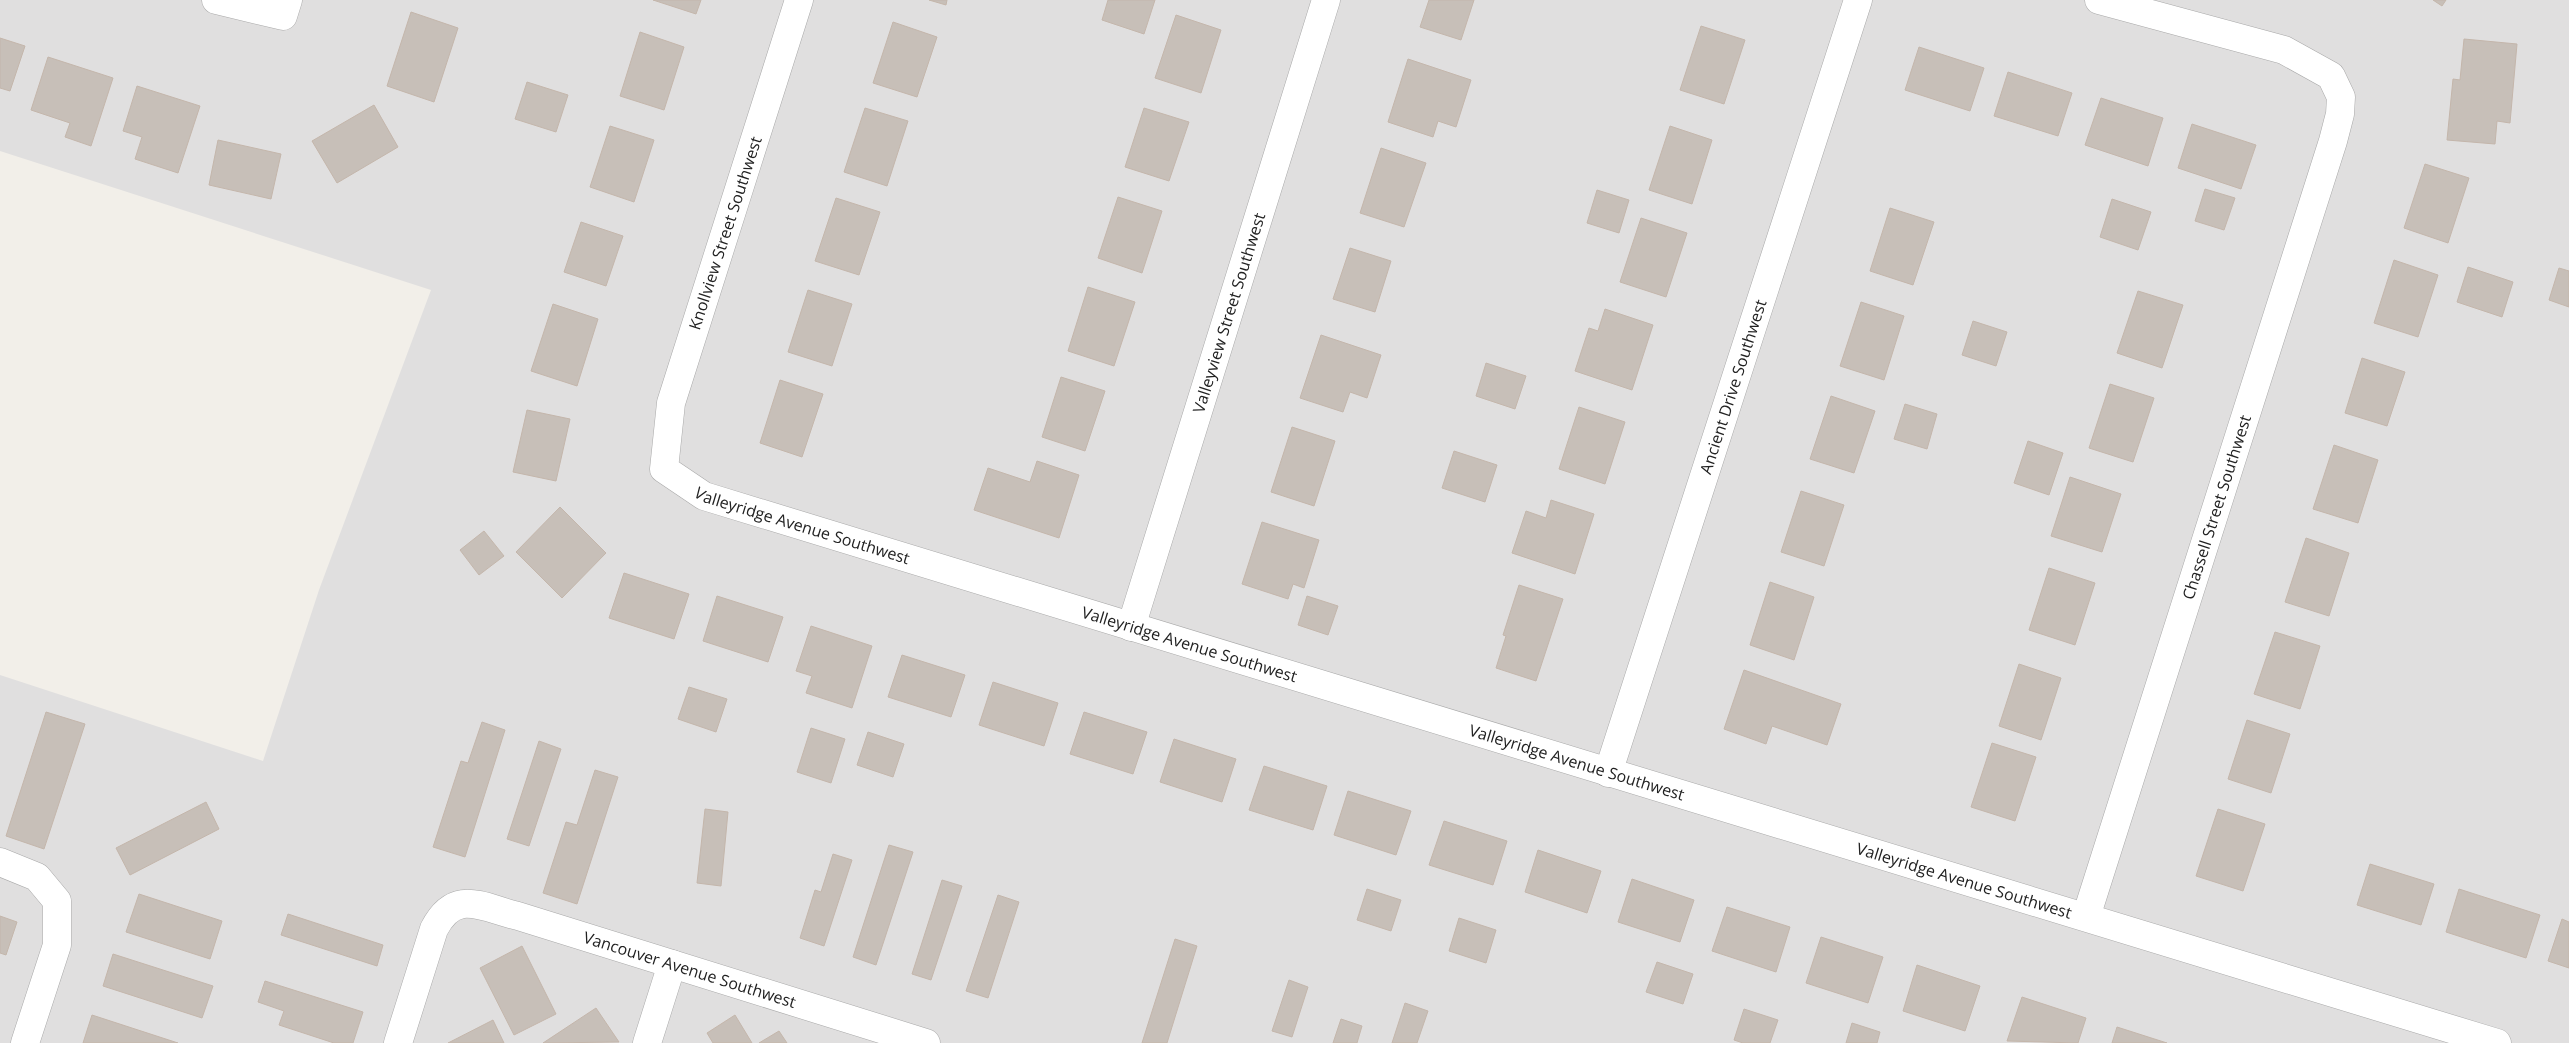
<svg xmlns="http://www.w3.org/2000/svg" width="2569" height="1043" font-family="'Open Sans',sans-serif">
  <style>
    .residential { fill: #e0dfdf }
    .building { fill: #c7bfb8; stroke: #c4b6ab }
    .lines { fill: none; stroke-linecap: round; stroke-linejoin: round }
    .street-casing { stroke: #a9a9a9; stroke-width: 29 }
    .street { stroke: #fff; stroke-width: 28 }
    .labels { text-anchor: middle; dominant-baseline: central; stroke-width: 5; stroke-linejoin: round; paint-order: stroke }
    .street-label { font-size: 16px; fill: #222; stroke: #fff }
  </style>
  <rect width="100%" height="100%" fill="#f2efe9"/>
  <path class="residential" d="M 0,0 L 2569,0 L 2569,1043 L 0,1043 L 0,675 L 263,761 L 319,590 L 431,290 L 0,151 Z"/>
  <path class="building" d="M 653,0 L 701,0 L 696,14 Z
    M 929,0 L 947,0 L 946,5 Z
    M 1108,0 L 1155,0 L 1144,34 L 1102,20 Z
    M 1429,0 L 1474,0 L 1461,40 L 1420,27 Z
    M 2433,0 L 2446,0 L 2442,6 Z
    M 411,12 L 458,28 L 434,102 L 387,86 Z
    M 1176,15 L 1221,30 L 1201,93 L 1155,78 Z
    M 893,22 L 937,37 L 917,97 L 873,83 Z
    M 1701,26 L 1745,40 L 1724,104 L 1680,90 Z
    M 640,32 L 684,47 L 664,110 L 620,96 Z
    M 0,38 L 25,46 L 10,91 L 0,88 Z
    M 2464,39 L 2517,44 L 2510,123 L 2497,121 L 2495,144 L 2447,140 L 2453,79 L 2460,80 Z
    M 1919,47 L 1984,68 L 1970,111 L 1905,90 Z
    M 48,57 L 113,78 L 91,146 L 65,137 L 70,123 L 31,110 Z
    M 1408,59 L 1471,80 L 1456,127 L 1438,121 L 1433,137 L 1388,122 Z
    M 2008,72 L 2072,93 L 2058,136 L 1994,116 Z
    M 527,82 L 568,95 L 556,132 L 515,119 Z
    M 137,86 L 200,106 L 178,173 L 135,159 L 142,137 L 123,131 Z
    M 2101,98 L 2163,118 L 2148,166 L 2085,145 Z
    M 374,105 L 398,147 L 337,183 L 312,141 Z
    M 865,108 L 908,121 L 887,186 L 844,172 Z
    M 1144,108 L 1189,122 L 1169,181 L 1125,167 Z
    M 2192,124 L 2256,145 L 2241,189 L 2178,168 Z
    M 610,126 L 654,140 L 634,202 L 590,187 Z
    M 1670,126 L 1712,140 L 1692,204 L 1649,190 Z
    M 218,140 L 281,154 L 271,199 L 209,185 Z
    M 1381,148 L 1426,163 L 1404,227 L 1360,213 Z
    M 2425,164 L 2469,178 L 2448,243 L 2404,228 Z
    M 2205,189 L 2235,198 L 2224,230 L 2195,221 Z
    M 1597,190 L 1629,200 L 1619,233 L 1587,223 Z
    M 1118,197 L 1162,211 L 1142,273 L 1098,258 Z
    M 836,198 L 880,212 L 859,275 L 815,261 Z
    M 2112,199 L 2151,212 L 2138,250 L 2100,237 Z
    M 1890,208 L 1934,222 L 1913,285 L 1870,271 Z
    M 1641,218 L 1687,233 L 1666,297 L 1620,282 Z
    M 581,222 L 623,236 L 606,286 L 564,272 Z
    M 1350,248 L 1391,261 L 1375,312 L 1333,299 Z
    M 2394,260 L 2438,275 L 2418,337 L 2374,323 Z
    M 2468,267 L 2513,282 L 2502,317 L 2457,302 Z
    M 2559,268 L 2569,271 L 2569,307 L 2549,300 Z
    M 1088,287 L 1135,302 L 1114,366 L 1068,351 Z
    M 808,290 L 852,304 L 832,366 L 788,352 Z
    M 2138,291 L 2183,305 L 2162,368 L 2117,353 Z
    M 1861,302 L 1904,316 L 1884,380 L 1840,366 Z
    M 553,304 L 598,319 L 577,386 L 531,371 Z
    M 1605,309 L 1653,325 L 1632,390 L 1575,371 L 1589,328 L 1598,331 Z
    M 1973,321 L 2007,332 L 1996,366 L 1962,355 Z
    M 1321,335 L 1381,355 L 1367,398 L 1350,392 L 1343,412 L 1300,398 Z
    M 2362,358 L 2405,372 L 2387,426 L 2345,413 Z
    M 1486,363 L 1526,376 L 1515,409 L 1476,396 Z
    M 1061,377 L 1105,391 L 1085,451 L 1042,437 Z
    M 780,380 L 823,394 L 802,457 L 760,443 Z
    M 2110,384 L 2154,398 L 2133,462 L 2089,448 Z
    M 1831,396 L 1875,411 L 1854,473 L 1810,459 Z
    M 1905,404 L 1937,414 L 1927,449 L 1894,439 Z
    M 1579,407 L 1625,422 L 1605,484 L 1559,469 Z
    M 527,410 L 570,419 L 556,481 L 513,472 Z
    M 1292,427 L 1335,441 L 1314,506 L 1271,492 Z
    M 2028,441 L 2063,453 L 2049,495 L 2014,483 Z
    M 2334,445 L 2378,460 L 2358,523 L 2313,509 Z
    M 1454,451 L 1497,465 L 1485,502 L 1442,488 Z
    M 1037,461 L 1079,475 L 1059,538 L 974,510 L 988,468 L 1030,482 Z
    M 2070,477 L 2121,494 L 2102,552 L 2051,536 Z
    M 1801,491 L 1844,505 L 1824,566 L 1781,552 Z
    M 1551,500 L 1594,514 L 1575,574 L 1512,553 L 1526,511 L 1546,518 Z
    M 560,507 L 606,553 L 562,598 L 516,552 Z
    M 1262,522 L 1319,540 L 1304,588 L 1293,584 L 1288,599 L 1242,584 Z
    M 484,531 L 504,556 L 479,575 L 460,550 Z
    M 2306,538 L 2349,553 L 2329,616 L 2285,602 Z
    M 2049,568 L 2095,583 L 2075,645 L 2029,630 Z
    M 624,573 L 689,594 L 674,639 L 609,618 Z
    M 1770,582 L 1814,597 L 1794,660 L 1750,645 Z
    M 1519,585 L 1563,599 L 1536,681 L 1496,668 L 1506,636 L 1503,635 Z
    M 717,596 L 783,617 L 768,662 L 703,641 Z
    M 1307,596 L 1338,606 L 1328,635 L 1298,625 Z
    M 811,626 L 872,646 L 852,708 L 806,693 L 812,676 L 796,671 Z
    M 2275,632 L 2320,646 L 2300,709 L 2254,694 Z
    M 902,655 L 965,675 L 951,717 L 888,697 Z
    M 2019,664 L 2061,678 L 2041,740 L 1999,726 Z
    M 1744,670 L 1841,704 L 1827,745 L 1772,726 L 1766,744 L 1724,729 Z
    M 993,682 L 1058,703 L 1044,746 L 979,725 Z
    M 689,687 L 727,699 L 716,732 L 678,719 Z
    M 46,712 L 85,724 L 44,849 L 6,836 Z
    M 1084,712 L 1147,732 L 1133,774 L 1070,754 Z
    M 2247,720 L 2290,734 L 2271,793 L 2228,779 Z
    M 482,722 L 505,730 L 465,857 L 433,847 L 461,761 L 468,763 Z
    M 811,728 L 845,739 L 831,783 L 797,772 Z
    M 868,732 L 904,744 L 893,777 L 857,765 Z
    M 1174,739 L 1236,759 L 1222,802 L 1160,782 Z
    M 539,741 L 561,749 L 529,846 L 507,839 Z
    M 1992,743 L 2036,757 L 2015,821 L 1971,807 Z
    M 1264,766 L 1327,786 L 1313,830 L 1249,810 Z
    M 595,770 L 618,777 L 577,904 L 543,893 L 566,822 L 577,825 Z
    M 1348,791 L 1411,811 L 1396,855 L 1334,835 Z
    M 206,802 L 219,829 L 130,875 L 116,848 Z
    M 705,809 L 728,812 L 721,886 L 697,883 Z
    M 2218,809 L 2265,824 L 2243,891 L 2196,876 Z
    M 1444,821 L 1507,841 L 1493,885 L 1429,865 Z
    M 889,845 L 913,852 L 876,965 L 853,957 Z
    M 1538,850 L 1601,871 L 1587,913 L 1525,892 Z
    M 833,854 L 852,860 L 824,946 L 800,938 L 815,890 L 821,892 Z
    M 2370,864 L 2434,884 L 2421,925 L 2357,905 Z
    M 1632,879 L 1694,900 L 1680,942 L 1618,922 Z
    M 942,880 L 962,886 L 931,980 L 912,974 Z
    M 1367,889 L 1401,900 L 1391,931 L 1357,920 Z
    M 2459,889 L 2540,915 L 2526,958 L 2446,932 Z
    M 139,894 L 222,921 L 210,959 L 126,932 Z
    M 998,895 L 1019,902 L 988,998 L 966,991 Z
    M 1727,907 L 1790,927 L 1776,972 L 1712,951 Z
    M 288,914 L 383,945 L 377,966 L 281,935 Z
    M 0,916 L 17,922 L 6,955 L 0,953 Z
    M 1459,918 L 1496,930 L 1486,963 L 1449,951 Z
    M 2562,919 L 2569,922 L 2569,968 L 2548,961 Z
    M 1821,937 L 1883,957 L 1868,1003 L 1806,983 Z
    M 1175,939 L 1197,946 L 1167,1043 L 1142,1043 Z
    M 522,946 L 556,1014 L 514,1035 L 480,968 Z
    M 113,954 L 213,986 L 202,1018 L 103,986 Z
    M 1657,962 L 1693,974 L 1683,1004 L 1646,992 Z
    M 1917,965 L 1980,986 L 1965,1031 L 1903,1011 Z
    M 1289,980 L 1308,987 L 1292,1037 L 1272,1031 Z
    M 265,981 L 363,1012 L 353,1043 L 334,1043 L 279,1025 L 284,1011 L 258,1002 Z
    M 2022,997 L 2086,1018 L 2078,1043 L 2007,1041 Z
    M 1405,1003 L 1428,1011 L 1417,1043 L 1392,1043 Z
    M 596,1008 L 619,1042 L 543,1043 Z
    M 1744,1009 L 1778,1020 L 1770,1043 L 1743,1043 L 1734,1040 Z
    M 92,1015 L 178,1043 L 83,1043 Z
    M 735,1015 L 752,1043 L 713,1043 L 707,1033 Z
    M 1341,1019 L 1362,1026 L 1357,1043 L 1333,1043 Z
    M 493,1020 L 504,1043 L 448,1043 Z
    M 1852,1023 L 1880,1032 L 1877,1043 L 1846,1043 Z
    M 2117,1027 L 2167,1043 L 2112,1043 Z
    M 779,1031 L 787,1043 L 759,1043 Z"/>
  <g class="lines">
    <g class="street-casing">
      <g id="street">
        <path d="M 216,0 L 283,16 L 288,0"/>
        <path id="s1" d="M 799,0 L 671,403 L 664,469 L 704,496 L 2497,1043"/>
        <path id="s2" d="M 1131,627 L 1326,0"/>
        <path id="s3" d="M 1608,773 L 1858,0"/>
        <path d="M 0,862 L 37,877 L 57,901 L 57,945 L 25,1043"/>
        <path id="s4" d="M 2086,917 L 2333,141 L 2340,114 L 2341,97 L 2331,76 L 2284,50 L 2099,0"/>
        <path id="s5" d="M 398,1043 L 434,929 C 455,888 481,907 518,916 L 926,1043"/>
        <path d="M 647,1043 L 672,964"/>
      </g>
    </g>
    <use href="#street" class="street"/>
  </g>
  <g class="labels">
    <g class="street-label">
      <text transform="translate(725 233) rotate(-72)">Knollview Street Southwest</text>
      <text stroke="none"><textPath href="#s2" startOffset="329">Valleyview Street Southwest</textPath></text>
      <text stroke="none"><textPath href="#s3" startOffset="406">Ancient Drive Southwest</textPath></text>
      <text stroke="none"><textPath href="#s4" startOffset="430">Chassell Street Southwest</textPath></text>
      <text stroke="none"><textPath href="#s1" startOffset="640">Valleyridge Avenue Southwest</textPath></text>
      <text stroke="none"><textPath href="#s1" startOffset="1045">Valleyridge Avenue Southwest</textPath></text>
      <text stroke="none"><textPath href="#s1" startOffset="1450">Valleyridge Avenue Southwest</textPath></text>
      <text stroke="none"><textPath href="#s1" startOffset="1855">Valleyridge Avenue Southwest</textPath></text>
      <text stroke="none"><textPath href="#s5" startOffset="396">Vancouver Avenue Southwest</textPath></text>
    </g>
  </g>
</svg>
